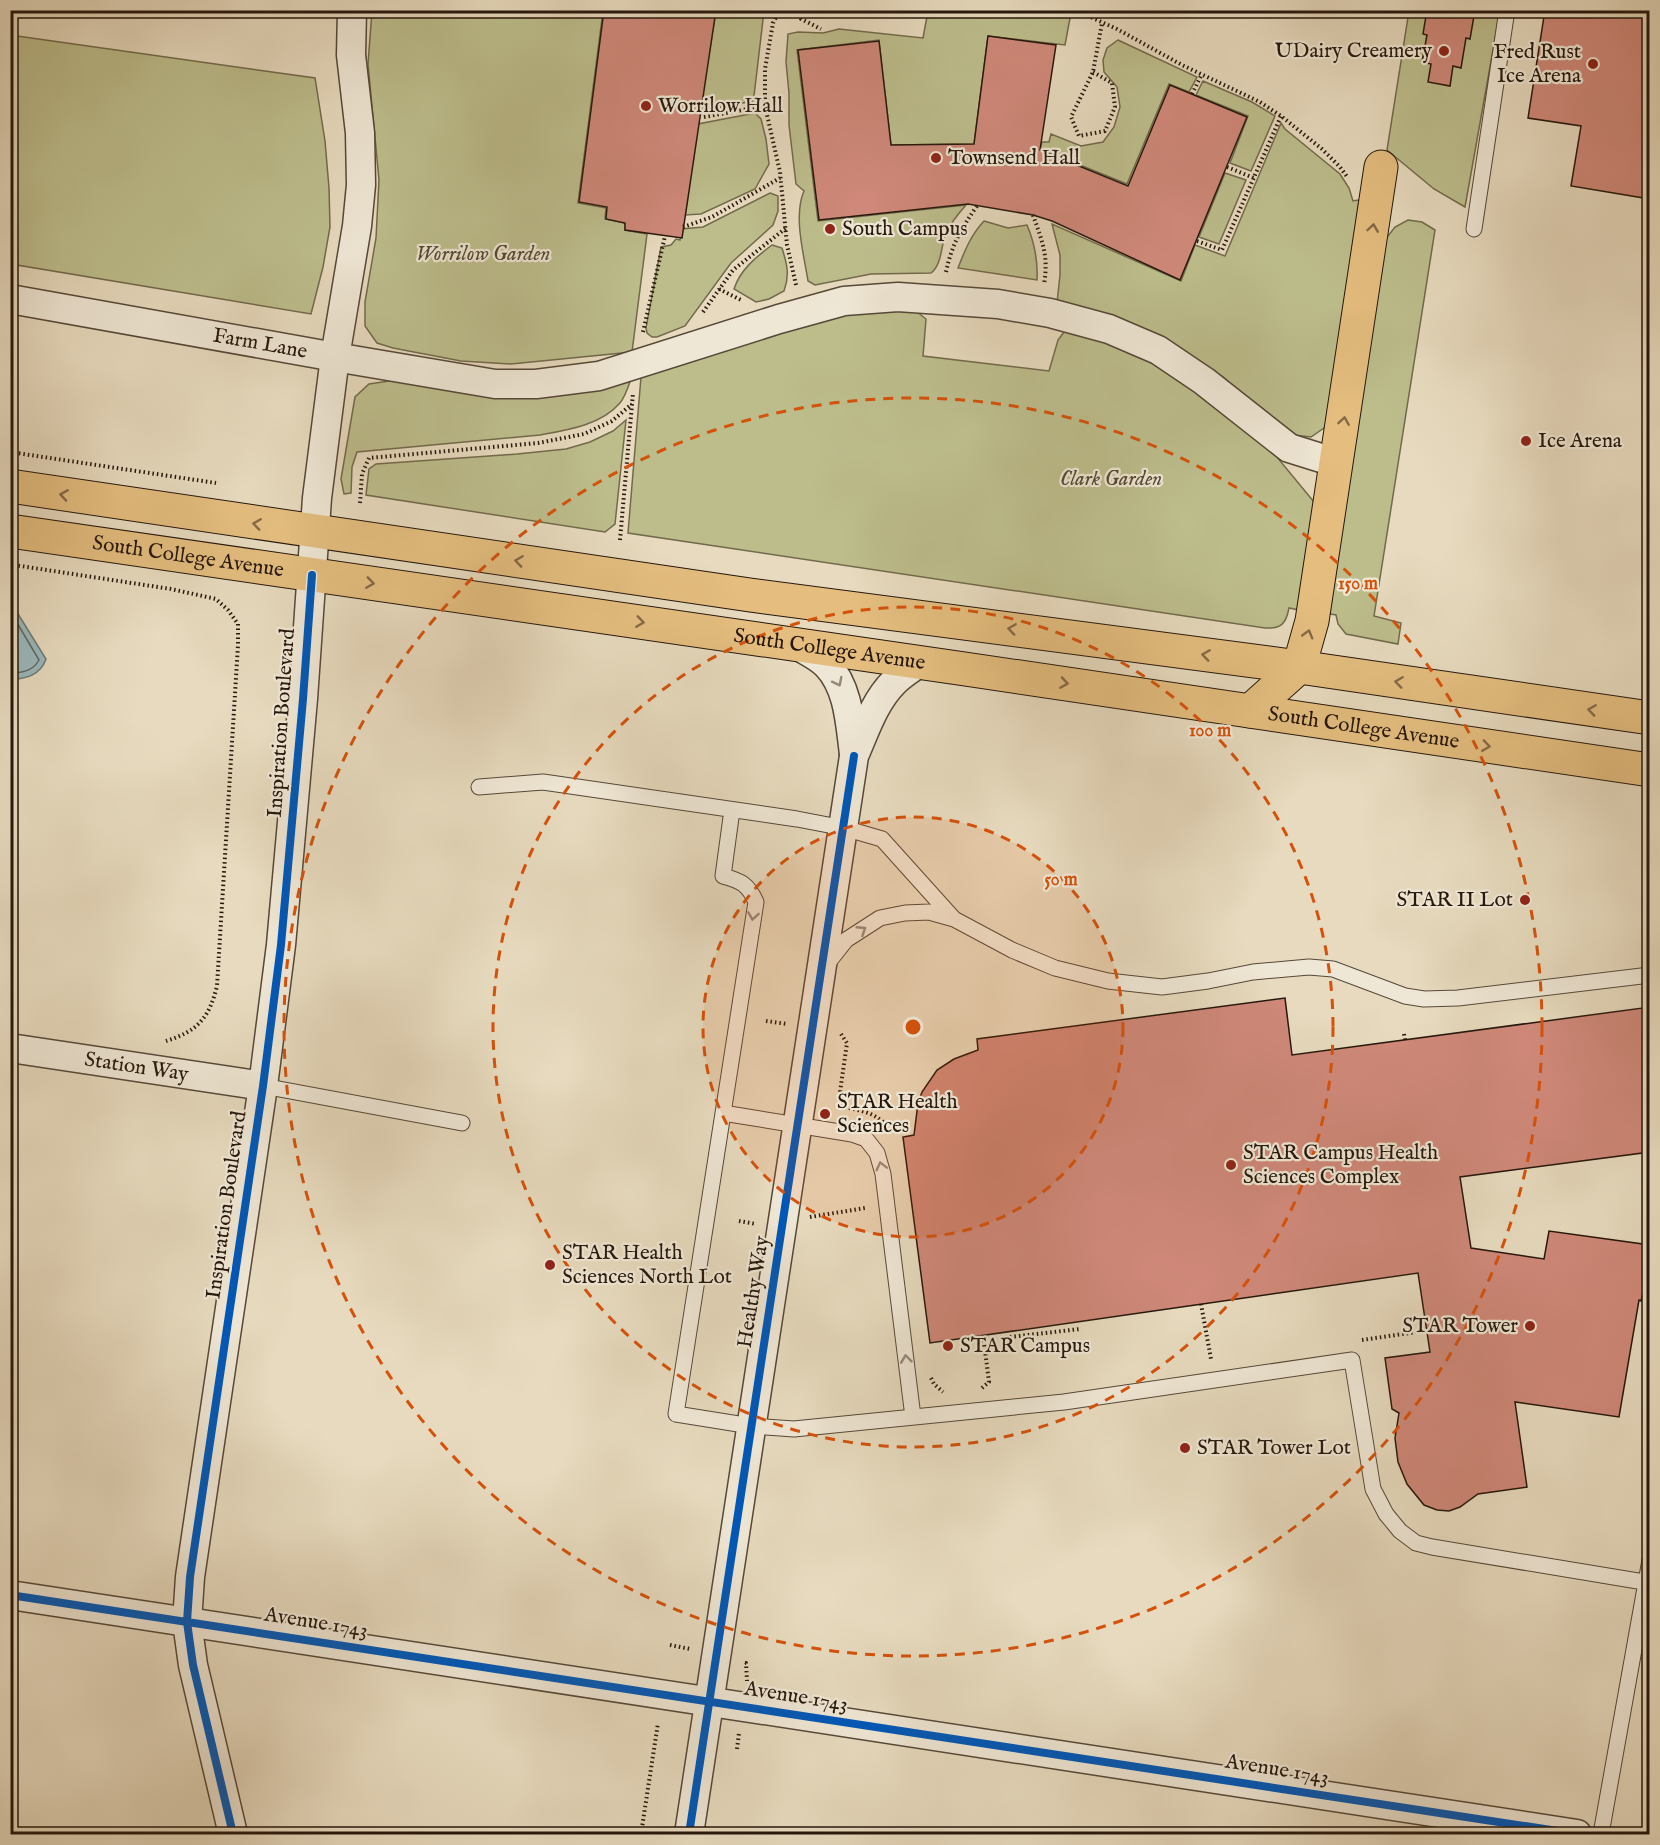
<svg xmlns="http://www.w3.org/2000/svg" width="1660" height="1845" font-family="'IM FELL English',serif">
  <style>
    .green { fill: #bdbd8c; stroke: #726a4c; stroke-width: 1.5 }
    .water { fill: #9ab8bb; stroke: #6c7875; stroke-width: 1.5 }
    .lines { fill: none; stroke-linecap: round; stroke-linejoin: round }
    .shore { stroke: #606864; stroke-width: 1.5 }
    .building { fill: #cf8879; stroke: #26170c; stroke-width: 1.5 }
    .service-casing { stroke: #564838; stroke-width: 17 }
    .minor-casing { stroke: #564838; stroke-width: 31 }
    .primary-casing { stroke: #26170c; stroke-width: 35 }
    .path { stroke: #26170c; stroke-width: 4; stroke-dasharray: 1.5 3; stroke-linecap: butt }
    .service { stroke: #efe7d5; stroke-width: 15 }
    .minor { stroke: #efe7d5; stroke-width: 28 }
    .primary { stroke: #e4bd7f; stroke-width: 33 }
    .cycleway-casing { stroke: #efe7d5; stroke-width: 11 }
    .cycleway { stroke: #0057b8; stroke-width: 8 }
    .oneway { stroke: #856a46 }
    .oneway2 { stroke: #95897b }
    .ring { fill: none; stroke: #d5520c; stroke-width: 3; stroke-dasharray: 10 8 }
    .poi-dot { fill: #8f2418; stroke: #efe7d5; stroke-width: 2 }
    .labels { text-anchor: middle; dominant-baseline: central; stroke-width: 4.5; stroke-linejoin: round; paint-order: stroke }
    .poi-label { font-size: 21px; fill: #26170c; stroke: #efe7d5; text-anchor: start }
    .park-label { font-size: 21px; font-style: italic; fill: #534932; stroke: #efe7d5 }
    .street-label { font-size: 21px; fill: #26170c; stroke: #efe7d5 }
    .centre { fill: #d5520c; stroke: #efe7d5; stroke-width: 3 }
    .ring-label { font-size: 18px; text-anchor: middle; font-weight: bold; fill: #d5520c; stroke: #efe7d5; stroke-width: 4.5; stroke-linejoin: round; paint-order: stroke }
  </style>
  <rect width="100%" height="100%" fill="#e7dabe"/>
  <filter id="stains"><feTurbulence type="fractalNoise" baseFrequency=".00333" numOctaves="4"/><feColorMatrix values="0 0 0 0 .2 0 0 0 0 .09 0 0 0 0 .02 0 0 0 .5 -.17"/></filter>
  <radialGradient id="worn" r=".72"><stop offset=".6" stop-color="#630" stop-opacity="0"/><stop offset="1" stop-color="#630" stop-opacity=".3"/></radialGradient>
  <path class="green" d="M 1060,10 L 1071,13 L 1065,45 L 988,36 L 974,144 L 891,145 L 879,40 L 797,50 L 818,221 L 966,205 C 958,214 951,223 946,233 C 941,245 942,265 931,273 L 871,274 L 815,285 L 808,281 C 804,255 793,216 804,191 L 796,184 L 789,125 L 789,93 L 786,62 L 788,34 L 798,32 L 823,33 L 839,29 L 923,38 L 928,11 Z
    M 372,11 L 603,11 L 578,203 L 606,208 L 605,219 L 625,223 L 625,230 L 647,234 L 632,352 L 511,364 L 461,361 L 393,348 L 377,343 L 365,326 L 365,302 L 376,238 L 379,180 L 368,64 Z
    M 716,11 L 764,11 L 754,96 L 753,101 L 700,111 Z
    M 1409,11 L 1500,11 L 1465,207 L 1434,189 L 1387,150 Z
    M 10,35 L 315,78 L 325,141 L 329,188 L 330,227 L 323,267 L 311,314 L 11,264 Z
    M 1118,40 L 1197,77 L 1189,92 L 1169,84 L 1127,184 L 1040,149 L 1042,142 L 1049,142 L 1051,134 L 1081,146 L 1103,142 L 1114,127 L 1120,107 L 1117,87 L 1104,72 L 1103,60 L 1107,48 Z
    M 1203,81 L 1252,102 L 1275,116 L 1251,171 L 1230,163 L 1248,116 L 1196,95 Z
    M 755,113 L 761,119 L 766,139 L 769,164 L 755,189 L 701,214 L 685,215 L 698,124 Z
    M 1281,123 L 1285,129 L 1340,174 L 1349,188 L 1353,201 L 1359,200 L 1335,408 L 1324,428 L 1311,437 L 1294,435 L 1279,427 L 1223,377 L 1168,341 L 1057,303 L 1060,275 L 1060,255 L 1052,224 L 1181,281 L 1195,245 L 1225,256 Z
    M 1225,173 L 1246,180 L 1219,244 L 1199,237 Z
    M 770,193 L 778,196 L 778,211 L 773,225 L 731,263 L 685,326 L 657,337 L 652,337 L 647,333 L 646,328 L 661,247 L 671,245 L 676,239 L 680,240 L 681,229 L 703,227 Z
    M 1408,220 L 1422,222 L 1435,230 L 1374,616 L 1401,623 L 1398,644 L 1346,634 L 1338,624 L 1336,615 L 1324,613 L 1384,241 L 1395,227 Z
    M 984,221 L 1008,228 L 1027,225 C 1035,244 1038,260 1037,280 L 958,268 C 965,250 971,235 984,221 Z
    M 772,245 L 782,248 C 787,264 790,275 784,291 L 769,299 L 756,302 L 734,289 C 740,270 756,257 772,245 Z
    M 916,311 L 926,319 L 923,356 L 1049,371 L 1058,340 L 1064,332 L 1075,329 L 1177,373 L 1267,445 L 1314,502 L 1299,610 L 1289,608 C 1286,624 1281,629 1265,628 L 628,533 L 641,377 L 844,312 Z
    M 632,376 C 629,384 626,396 620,403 C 601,425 568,430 540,435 L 357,452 L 352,467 L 351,493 L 344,494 L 341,479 L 355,397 L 369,384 L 396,380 Z
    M 626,420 L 615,524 L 605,532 L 366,495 L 369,469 L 376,464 L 517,454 L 566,449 L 590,442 L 613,431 Z"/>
  <path class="water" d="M 10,601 L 46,659 C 40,676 26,678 11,680 Z"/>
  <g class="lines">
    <path class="shore" d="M 10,611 L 39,660 C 33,671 23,672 10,674"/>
  </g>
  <path class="building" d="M 604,10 L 716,10 L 682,238 L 625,230 L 625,223 L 606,219 L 607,207 L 579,202 Z
    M 1427,10 L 1475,10 L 1470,39 L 1466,38 L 1461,68 L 1453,66 L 1450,86 L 1428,82 L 1431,64 L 1422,62 L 1427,35 L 1423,34 Z
    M 1545,10 L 1650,10 L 1650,199 L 1571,186 L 1581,126 L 1528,118 Z
    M 988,36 L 1056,45 L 1040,150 L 1128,186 L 1170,85 L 1247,117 L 1180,280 L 1052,221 L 1033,215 L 968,204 L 819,220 L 798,50 L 879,41 L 891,145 L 974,144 Z
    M 1285,998 L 1292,1055 L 1650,1007 L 1650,1152 L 1460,1177 L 1471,1248 L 1544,1259 L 1549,1231 L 1650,1245 L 1650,1264 L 1641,1301 L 1639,1300 L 1619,1417 L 1515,1402 L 1527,1487 L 1478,1494 L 1460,1507 L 1449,1511 L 1437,1510 L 1424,1505 L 1407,1484 L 1398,1462 L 1395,1438 L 1399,1413 L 1392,1409 L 1385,1358 L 1430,1352 L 1418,1273 L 930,1343 L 903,1137 L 914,1135 L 918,1103 L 922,1092 L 937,1070 L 954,1059 L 978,1050 L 977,1039 Z"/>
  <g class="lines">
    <g class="service-casing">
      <path id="service" d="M 1474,229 L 1507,10
        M 479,787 L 543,782 L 797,819 L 844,828 L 882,839 L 954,919
        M 732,810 L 723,876 C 741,881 748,884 756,902 L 676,1414 L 751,1426 L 794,1429 L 1064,1402 L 1352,1360 L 1373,1489 L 1386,1514 L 1400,1531 L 1416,1543 L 1432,1547 L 1650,1583
        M 827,964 L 846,940 L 880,918 L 905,913 L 929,912 L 954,919 L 1012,950 L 1055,968 L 1108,981 L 1162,987 L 1208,981 L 1253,972 L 1309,967 L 1333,969 L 1405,996 L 1424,999 L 1458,998 L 1650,975
        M 263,1086 L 462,1123
        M 723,1113 L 852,1134 L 866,1139 L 877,1153 L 883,1174 L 913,1417
        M 1601,1834 L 1650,1560"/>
    </g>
    <g class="minor-casing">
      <g id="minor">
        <path d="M 352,10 L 351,55 L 360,133 L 361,185 L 357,226 L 335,357 L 495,384 L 536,384 L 599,376 L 779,319 L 844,301 L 898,297 L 998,304 L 1050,313 L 1109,329 L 1158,350 L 1204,381 L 1289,448 L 1337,463"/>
        <path id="s1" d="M 10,299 L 335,357 L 317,498 L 303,699 L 281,945 L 263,1086 L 190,1577 L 187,1622 L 193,1665 L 233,1834"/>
        <path d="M 795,644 C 806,651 818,656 827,665 C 849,688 850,724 854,754"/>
        <path id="s2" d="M 10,1048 L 263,1086"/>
        <path d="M 10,1595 L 1577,1834"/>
        <path d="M 689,1834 L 854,756 C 865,731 874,702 894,682 C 902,674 911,669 920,662"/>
      </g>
    </g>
    <g class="primary-casing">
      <g id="primary">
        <path d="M 10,486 L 750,595 L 1299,667 L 1650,718"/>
        <path id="s3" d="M 10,531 L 965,669 L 1650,770"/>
        <path d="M 1250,711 L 1299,667 L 1312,621 L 1381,167"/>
      </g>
    </g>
    <path class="path" d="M 780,10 L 773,23 L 765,69 L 765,106 L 780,172 L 787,245 L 796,285
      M 797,10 L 801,19 L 821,29
      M 1075,10 L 1117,29 L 1182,65 L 1260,102 L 1281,116 L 1322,149 L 1340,167 L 1348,178
      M 1093,72 L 1112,83 L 1115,107 L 1105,131 L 1079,136 L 1071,117 L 1093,72 L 1102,23
      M 1192,94 L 1202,74
      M 704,117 L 765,106
      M 1227,167 L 1254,178
      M 1033,215 C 1042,241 1049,256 1044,284
      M 683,227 L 712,217 L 780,178
      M 1197,241 L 1222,250 L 1281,116
      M 946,272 C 952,244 961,229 977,206
      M 719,289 L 743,301
      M 703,312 L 733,270 L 786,228
      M 643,332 L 665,236
      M 10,452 L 216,483
      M 360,503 L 362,474 L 369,458 L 538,443 L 584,434 L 612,421 L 632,404
      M 620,540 L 633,393
      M 14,565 L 171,589 L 216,599 L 228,610 L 238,624 L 238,645 L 217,986 C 209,1018 198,1031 166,1041
      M 766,1021 L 787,1024
      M 841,1034 L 847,1043 L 838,1106 C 857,1110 874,1111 887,1126
      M 1404,1034 L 1405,1040
      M 810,1217 L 865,1208
      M 739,1221 L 756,1224
      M 1201,1304 L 1211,1359
      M 1001,1338 L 1080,1329
      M 1362,1340 L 1423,1331
      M 931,1378 L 934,1384 L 943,1392
      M 982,1388 L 989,1382 L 983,1335
      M 670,1645 L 690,1649
      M 745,1663 L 746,1663 L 747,1681
      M 737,1749 L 739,1733
      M 641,1834 L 658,1723"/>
    <use href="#service" class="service"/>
    <use href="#minor" class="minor"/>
    <use href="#primary" class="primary"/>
    <g class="cycleway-casing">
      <path id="cycleway" d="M 10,1595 L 1577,1834
        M 233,1834 L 193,1665 L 187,1622 L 190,1577 L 263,1086 L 281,945 L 303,699 L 312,575
        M 689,1834 L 854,756"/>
    </g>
    <use href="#cycleway" class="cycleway"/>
  </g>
  <defs><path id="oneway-chevron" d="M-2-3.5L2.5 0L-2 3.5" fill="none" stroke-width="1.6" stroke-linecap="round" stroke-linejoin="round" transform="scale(1.5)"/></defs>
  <g class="oneway">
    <use href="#oneway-chevron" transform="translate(1373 228) rotate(-82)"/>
    <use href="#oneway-chevron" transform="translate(1344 421) rotate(-81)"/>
    <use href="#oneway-chevron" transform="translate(64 495) rotate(-171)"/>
    <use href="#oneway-chevron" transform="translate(257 524) rotate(-172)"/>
    <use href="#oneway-chevron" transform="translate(519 561) rotate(-172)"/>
    <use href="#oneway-chevron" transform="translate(370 583) rotate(8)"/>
    <use href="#oneway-chevron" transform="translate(640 622) rotate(8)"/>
    <use href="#oneway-chevron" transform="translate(1012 629) rotate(-172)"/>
    <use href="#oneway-chevron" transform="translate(1308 634) rotate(-74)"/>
    <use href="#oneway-chevron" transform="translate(1206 655) rotate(-172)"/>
    <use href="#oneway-chevron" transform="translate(1399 682) rotate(-172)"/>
    <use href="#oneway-chevron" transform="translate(1064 683) rotate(9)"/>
    <use href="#oneway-chevron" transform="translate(1592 710) rotate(-172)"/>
    <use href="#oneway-chevron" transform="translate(1486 746) rotate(8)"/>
  </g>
  <g class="oneway2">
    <use href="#oneway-chevron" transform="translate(838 682) rotate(63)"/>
    <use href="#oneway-chevron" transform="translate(753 916) rotate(99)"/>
    <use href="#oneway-chevron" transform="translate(862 930) rotate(-33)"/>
    <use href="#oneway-chevron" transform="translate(881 1166) rotate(-104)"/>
    <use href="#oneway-chevron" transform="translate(906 1359) rotate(-97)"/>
  </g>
  <circle cx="913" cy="1027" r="210" fill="#d5520c" fill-opacity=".12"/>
  <g class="ring">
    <circle cx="913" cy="1027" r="210"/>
    <circle cx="913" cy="1027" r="420"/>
    <circle cx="913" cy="1027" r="629"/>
  </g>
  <g class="poi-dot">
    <circle cx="1444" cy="51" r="6"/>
    <circle cx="1593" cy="64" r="6"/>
    <circle cx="646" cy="106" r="6"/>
    <circle cx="936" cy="158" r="6"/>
    <circle cx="830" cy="229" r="6"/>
    <circle cx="1526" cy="441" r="6"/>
    <circle cx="1525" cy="900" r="6"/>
    <circle cx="825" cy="1114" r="6"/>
    <circle cx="1231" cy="1165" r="6"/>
    <circle cx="550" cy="1265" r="6"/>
    <circle cx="1530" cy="1326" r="6"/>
    <circle cx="948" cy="1346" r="6"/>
    <circle cx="1185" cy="1448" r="6"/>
  </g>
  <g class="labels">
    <g class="poi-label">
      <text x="1432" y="51" text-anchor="end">UDairy Creamery</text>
      <text x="1581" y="52" text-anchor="end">Fred Rust<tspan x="1581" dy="24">Ice Arena</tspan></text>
      <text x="658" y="106">Worrilow Hall</text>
      <text x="948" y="158">Townsend Hall</text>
      <text x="842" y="229">South Campus</text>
      <text x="1538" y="441">Ice Arena</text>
      <text x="1513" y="900" text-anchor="end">STAR II Lot</text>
      <text x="837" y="1102">STAR Health<tspan x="837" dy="24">Sciences</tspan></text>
      <text x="1243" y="1153">STAR Campus Health<tspan x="1243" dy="24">Sciences Complex</tspan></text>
      <text x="562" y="1253">STAR Health<tspan x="562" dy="24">Sciences North Lot</tspan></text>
      <text x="1518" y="1326" text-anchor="end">STAR Tower</text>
      <text x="960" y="1346">STAR Campus</text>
      <text x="1197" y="1448">STAR Tower Lot</text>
    </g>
    <g class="park-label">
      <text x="483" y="254">Worrilow Garden</text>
      <text x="1111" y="479">Clark Garden</text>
    </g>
    <g class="street-label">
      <text stroke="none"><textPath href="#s1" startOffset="254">Farm Lane</textPath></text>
      <text stroke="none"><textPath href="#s3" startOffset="180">South College Avenue</textPath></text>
      <text stroke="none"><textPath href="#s3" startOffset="828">South College Avenue</textPath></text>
      <text transform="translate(282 723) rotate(-86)">Inspiration Boulevard</text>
      <text stroke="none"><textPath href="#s3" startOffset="1368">South College Avenue</textPath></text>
      <text stroke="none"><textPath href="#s2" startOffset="128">Station Way</textPath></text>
      <text transform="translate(227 1205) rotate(-82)">Inspiration Boulevard</text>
      <text transform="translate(754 1292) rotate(-81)">Healthy Way</text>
      <text transform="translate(316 1623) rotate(9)">Avenue 1743</text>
      <text transform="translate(796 1697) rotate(9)">Avenue 1743</text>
      <text transform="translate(1277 1770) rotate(9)">Avenue 1743</text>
    </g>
  </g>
  <circle cx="913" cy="1027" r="9" class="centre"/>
  <g class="ring-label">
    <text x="1358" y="589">150 m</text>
    <text x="1210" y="736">100 m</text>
    <text x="1061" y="885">50 m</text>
  </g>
  <rect width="1660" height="1845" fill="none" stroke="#e7dabe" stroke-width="36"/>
  <rect x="12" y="12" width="1636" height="1821" fill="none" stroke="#26170c" stroke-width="3"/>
  <rect x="18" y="18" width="1624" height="1809" fill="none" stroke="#26170c" stroke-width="1.5"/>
  <rect width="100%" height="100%" filter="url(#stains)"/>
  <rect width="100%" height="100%" fill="url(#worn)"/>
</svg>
